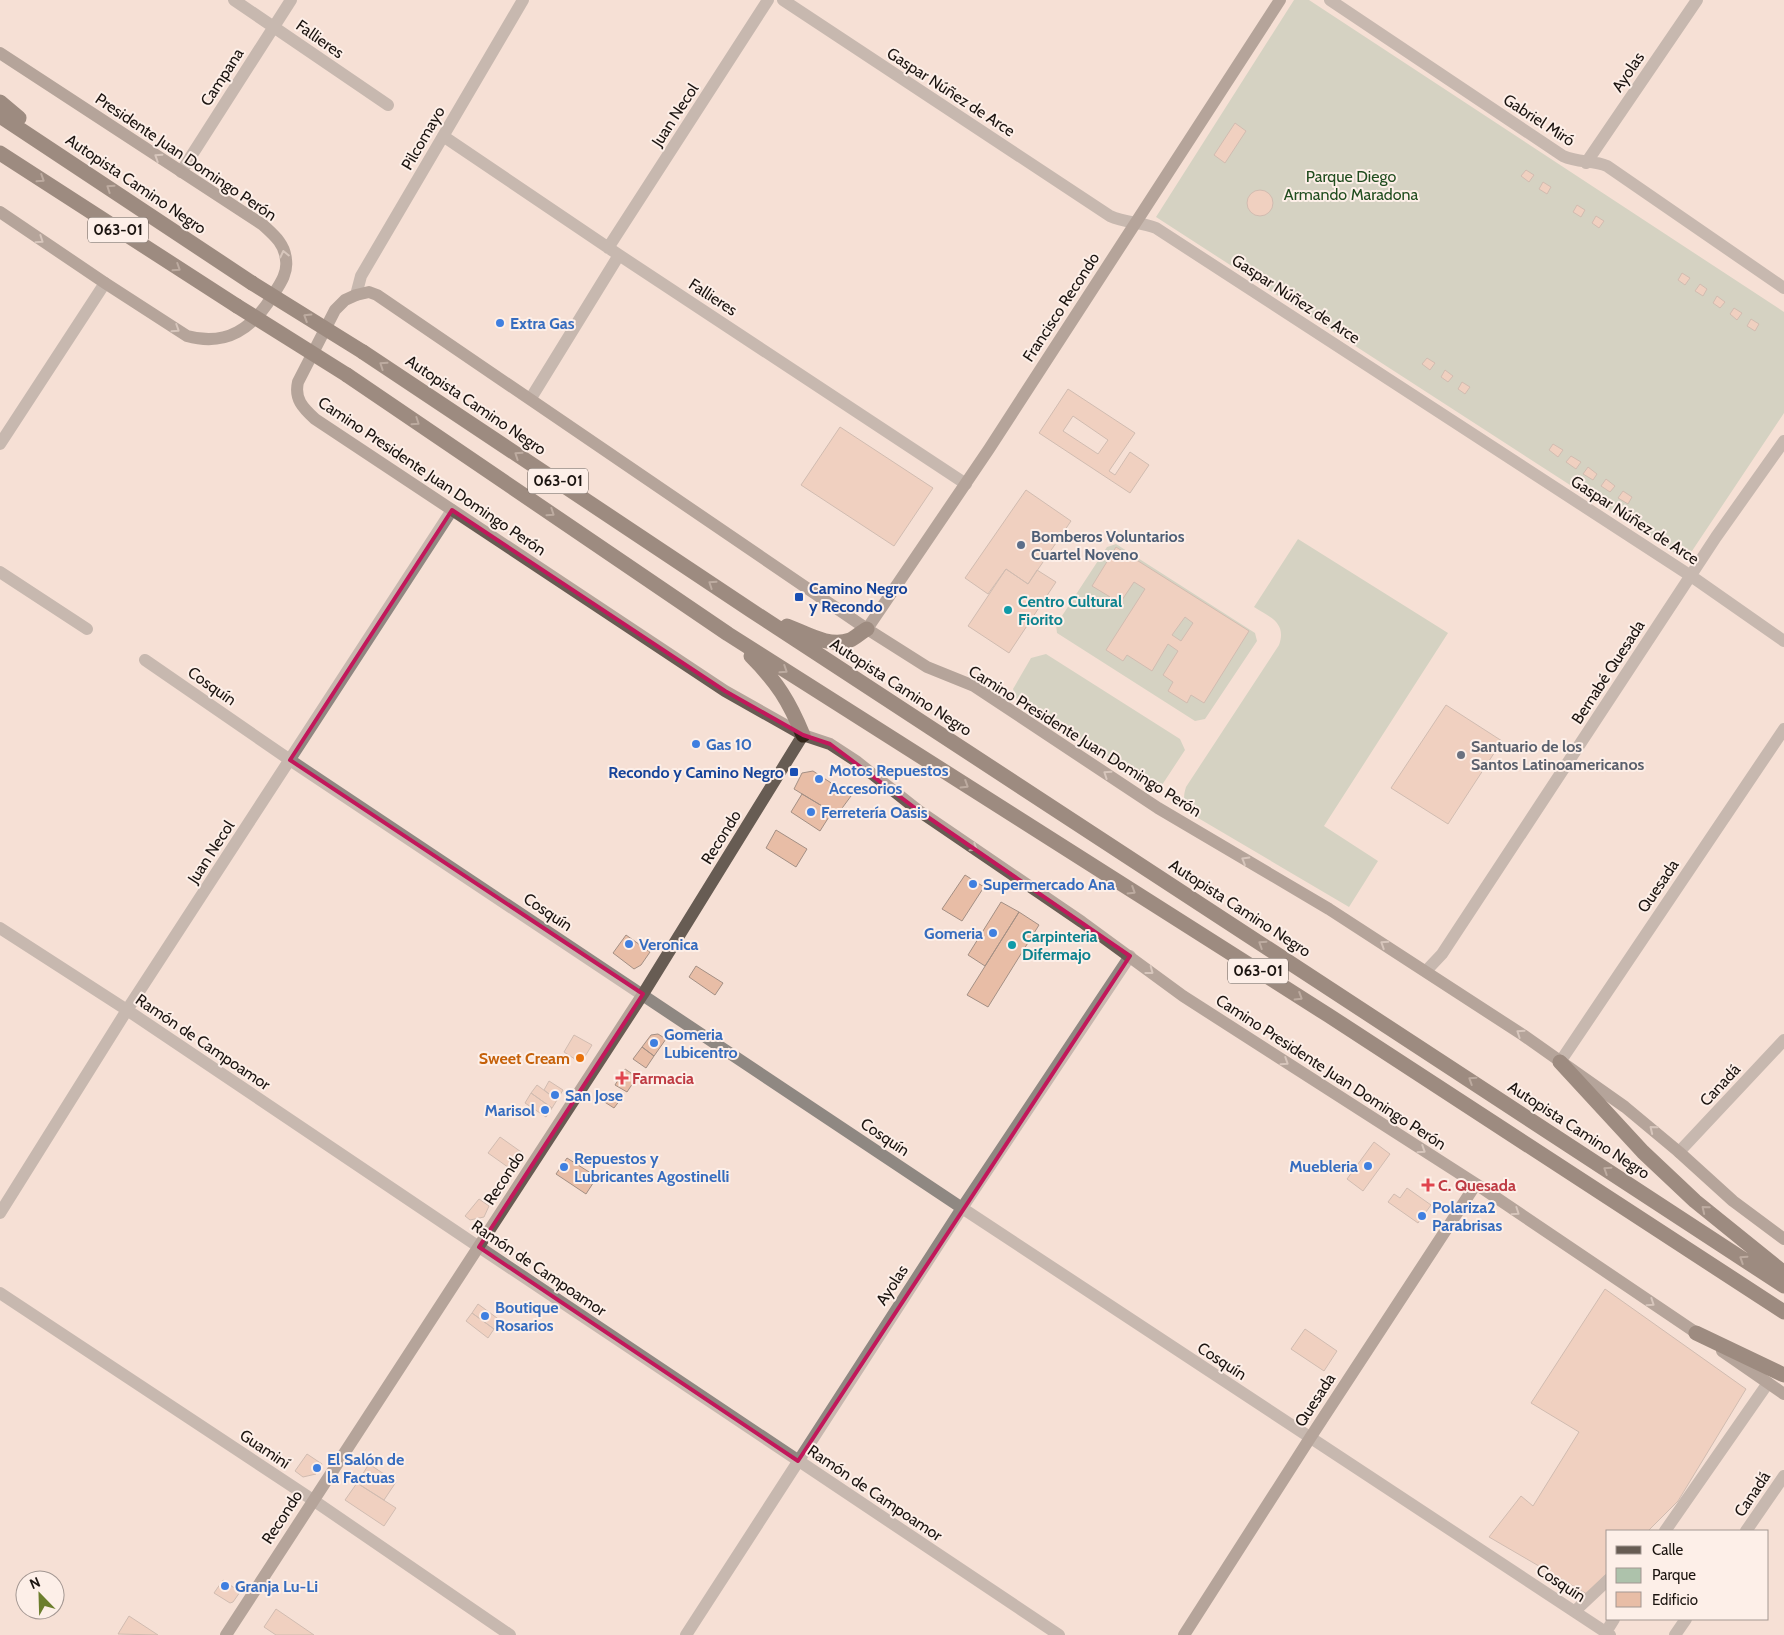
<svg xmlns="http://www.w3.org/2000/svg" width="1784" height="1635" font-family="Cabin,sans-serif">
  <style>
    .green { fill: #adc2ab }
    .building { fill: #e8bda6; stroke: #a38f84; fill-rule: evenodd }
    .lines { fill: none; stroke-linecap: round; stroke-linejoin: round }
    .street { stroke: #8f8882; stroke-width: 12 }
    .secondary { stroke: #675c53; stroke-width: 12 }
    .highway { stroke: #322519; stroke-width: 15 }
    .highway-bridge { stroke: #322519; stroke-width: 15 }
    .oneway { stroke: #b2a69e }
    .oneway2 { stroke: #796c61 }
    .marked { fill: none; stroke: #c2185b; stroke-width: 4; stroke-linejoin: round }
    .shop-dot { fill: #3f7fe0; stroke: #fdefe8; stroke-width: 2 }
    .service-dot { fill: #5c6f8a; stroke: #fdefe8; stroke-width: 2 }
    .transit-dot { fill: #1a4fb4; stroke: #fdefe8; stroke-width: 2 }
    .culture-dot { fill: #0f9aa8; stroke: #fdefe8; stroke-width: 2 }
    .worship-dot { fill: #6b7280; stroke: #fdefe8; stroke-width: 2 }
    .food-dot { fill: #e8710a; stroke: #fdefe8; stroke-width: 2 }
    .health-dot { fill: #e0444e; stroke: #fdefe8; stroke-width: 2 }
    .labels { text-anchor: middle; dominant-baseline: central; stroke-width: 4; stroke-linejoin: round; paint-order: stroke }
    .shield { fill: #fdefe8; stroke: #5f5651; stroke-width: 1 }
    .shield-label { font-size: 15px; font-weight: bold; fill: #1b1410 }
    .street-label { font-size: 16px; fill: #1b1410; stroke: #fdefe8 }
    .park-label { font-size: 16px; fill: #214d1f; stroke: #fdefe8 }
    .shop-label { font-size: 16px; font-weight: bold; fill: #366cbe; stroke: #fdefe8; text-anchor: start }
    .service-label { font-size: 16px; font-weight: bold; fill: #4e5e75; stroke: #fdefe8; text-anchor: start }
    .transit-label { font-size: 16px; font-weight: bold; fill: #164399; stroke: #fdefe8; text-anchor: start }
    .culture-label { font-size: 16px; font-weight: bold; fill: #0d838f; stroke: #fdefe8; text-anchor: start }
    .worship-label { font-size: 16px; font-weight: bold; fill: #5b616d; stroke: #fdefe8; text-anchor: start }
    .food-label { font-size: 16px; font-weight: bold; fill: #c56008; stroke: #fdefe8; text-anchor: end }
    .health-label { font-size: 16px; font-weight: bold; fill: #be3a42; stroke: #fdefe8; text-anchor: start }
  </style>
  <rect width="100%" height="100%" fill="#f6e0d5"/>
  <path class="green" d="M 1294,0 L 1309,0 L 1784,312 L 1784,413 L 1686,560 L 1156,217 Z
    M 1298,539 L 1448,633 L 1324,826 L 1378,861 L 1349,907 L 1193,815 C 1184,806 1182,800 1186,787 L 1279,645 C 1287,623 1270,617 1254,607 Z
    M 1116,544 L 1255,633 L 1257,641 L 1205,719 L 1195,721 L 1057,633 L 1056,625 L 1107,547 Z
    M 1046,654 L 1180,739 L 1185,750 L 1162,785 L 1150,784 L 1017,700 L 1013,689 L 1031,658 Z"/>
  <path class="building" d="M 1235,123 L 1246,131 L 1225,163 L 1214,155 Z
    M 1526,170 L 1534,175 L 1529,182 L 1521,176 Z
    M 1543,182 L 1551,187 L 1547,194 L 1539,189 Z
    M1247 203a13 13 0 1 1 26 0a13 13 0 1 1-26 0Z
    M 1577,205 L 1585,210 L 1581,217 L 1573,212 Z
    M 1596,216 L 1604,221 L 1599,228 L 1592,223 Z
    M 1682,273 L 1690,278 L 1685,285 L 1678,280 Z
    M 1700,284 L 1707,289 L 1703,296 L 1695,291 Z
    M 1717,296 L 1725,302 L 1720,308 L 1713,303 Z
    M 1734,308 L 1742,313 L 1737,320 L 1730,314 Z
    M 1751,319 L 1759,324 L 1755,331 L 1747,326 Z
    M 1427,358 L 1435,363 L 1430,370 L 1422,364 Z
    M 1445,370 L 1453,376 L 1448,382 L 1441,377 Z
    M 1462,382 L 1470,387 L 1465,394 L 1458,389 Z
    M 1068,389 L 1135,433 L 1109,471 L 1115,475 L 1130,452 L 1149,465 L 1130,493 L 1039,433 ZM 1073,416 L 1108,440 L 1098,454 L 1063,431 Z
    M 840,427 L 933,488 L 894,546 L 801,485 Z
    M 1553,444 L 1563,450 L 1558,457 L 1549,450 Z
    M 1571,456 L 1581,462 L 1576,469 L 1566,462 Z
    M 1588,467 L 1597,474 L 1593,480 L 1583,474 Z
    M 1606,479 L 1615,486 L 1610,492 L 1601,486 Z
    M 1026,490 L 1071,521 L 1028,584 L 1006,569 L 988,594 L 965,578 Z
    M 1623,491 L 1632,497 L 1628,504 L 1618,498 Z
    M 1116,547 L 1249,631 L 1204,703 L 1191,695 L 1187,703 L 1168,691 L 1173,682 L 1163,675 L 1178,651 L 1168,644 L 1152,671 L 1127,655 L 1123,661 L 1106,650 L 1145,589 L 1134,582 L 1120,603 L 1092,586 ZM 1185,617 L 1193,623 L 1181,641 L 1172,635 Z
    M 1006,569 L 1028,584 L 1037,570 L 1056,582 L 1009,653 L 968,626 Z
    M 1446,705 L 1502,741 L 1448,824 L 1391,788 Z
    M 813,771 L 851,796 L 837,815 L 794,789 L 802,773 Z
    M 802,794 L 832,812 L 820,831 L 791,812 Z
    M 776,830 L 807,849 L 796,867 L 766,848 Z
    M 965,875 L 984,887 L 962,921 L 942,909 Z
    M 1001,902 L 1019,912 L 985,966 L 968,955 Z
    M 1019,912 L 1039,925 L 988,1007 L 967,995 Z
    M 626,935 L 650,952 L 641,965 L 634,969 L 613,953 Z
    M 696,966 L 723,983 L 715,995 L 689,977 Z
    M 658,1034 L 666,1039 L 654,1056 L 642,1047 L 651,1035 Z
    M 574,1035 L 592,1045 L 581,1063 L 564,1052 Z
    M 642,1047 L 654,1056 L 646,1068 L 633,1059 Z
    M 625,1069 L 637,1077 L 627,1092 L 615,1085 Z
    M 549,1081 L 563,1090 L 557,1100 L 544,1090 Z
    M 537,1085 L 557,1100 L 552,1108 L 531,1093 Z
    M 531,1093 L 552,1108 L 546,1117 L 525,1103 Z
    M 609,1093 L 620,1100 L 614,1108 L 603,1101 Z
    M 500,1137 L 524,1154 L 512,1170 L 488,1153 Z
    M 1374,1142 L 1390,1154 L 1363,1191 L 1347,1179 Z
    M 567,1158 L 597,1177 L 586,1194 L 556,1174 Z
    M 1407,1188 L 1431,1205 L 1418,1223 L 1388,1202 L 1394,1194 L 1400,1198 Z
    M 479,1199 L 489,1206 L 484,1217 L 470,1220 L 465,1216 Z
    M 1605,1289 L 1746,1389 L 1678,1501 L 1648,1531 L 1608,1531 L 1608,1572 L 1587,1594 L 1489,1537 L 1521,1496 L 1533,1506 L 1579,1432 L 1531,1403 Z
    M 478,1304 L 501,1321 L 494,1329 L 472,1313 Z
    M 472,1313 L 494,1329 L 488,1338 L 466,1321 Z
    M 1305,1329 L 1337,1351 L 1324,1371 L 1291,1349 Z
    M 307,1454 L 322,1464 L 316,1474 L 303,1477 L 295,1471 Z
    M 369,1464 L 396,1482 L 384,1500 L 357,1483 Z
    M 357,1483 L 396,1508 L 384,1526 L 345,1500 Z
    M 223,1580 L 240,1592 L 233,1602 L 230,1603 L 214,1593 Z
    M 276,1609 L 314,1635 L 276,1635 L 264,1627 Z
    M 129,1616 L 158,1635 L 118,1634 Z"/>
  <g class="lines">
    <path class="street" d="M 234,0 L 388,105
      M 783,0 L 1110,216 C 1125,223 1141,222 1156,228 L 1691,576 L 1784,641
      M 1330,0 L 1563,156 C 1578,163 1593,160 1607,166 L 1784,288
      M 443,136 L 619,255 L 966,484
      M 1586,163 L 1697,0
      M 181,172 L 291,0
      M 608,248 L 768,0
      M 356,295 L 361,276 L 523,0
      M 531,398 L 619,255
      M 0,444 L 105,283
      M 0,572 L 87,629
      M 145,660 L 290,760 L 962,1208 L 1610,1635
      M 0,928 L 127,1010 L 479,1247 L 1059,1635
      M 1426,971 L 1442,954 L 1716,537 L 1784,441
      M 1560,1062 L 1784,729
      M 1679,1152 L 1784,1040
      M 0,1213 L 127,1010 L 452,510
      M 0,1293 L 313,1500 L 510,1635
      M 1665,1531 L 1768,1383
      M 1746,1531 L 1784,1476
      M 1575,1611 L 1608,1580
      M 1606,1632 L 1614,1619
      M 686,1635 L 962,1208 L 1130,956
      M 1675,1635 L 1686,1619"/>
    <path class="secondary" d="M 0,53 L 263,225 C 274,235 285,244 286,260 C 288,273 280,284 273,295 C 253,328 227,347 187,336 L 105,283 L 0,212
      M 867,629 L 989,449 L 1280,0
      M 1704,1338 L 1476,1184 L 1183,996 L 1082,922 L 919,811 L 856,761 L 830,744 L 803,735 L 725,691 L 315,419 C 303,408 294,399 298,382 L 335,310 L 345,300 L 356,295 L 369,292 L 377,295 L 867,629 L 927,667 L 974,686 L 1158,808 L 1329,909 L 1523,1035 L 1625,1107 L 1679,1152 L 1733,1201 L 1784,1239
      M 1722,1351 L 1784,1394
      M 226,1635 L 643,994 L 803,735
      M 1184,1635 L 1310,1438 L 1476,1184"/>
    <path class="highway" d="M 0,102 L 19,118
      M 0,116 L 252,283
      M 0,153 L 237,306
      M 363,352 L 752,611 L 1784,1286
      M 347,375 L 728,634 L 1328,1015 L 1784,1312
      M 787,626 C 806,633 829,648 850,640 C 855,638 861,632 867,629
      M 751,656 C 777,682 789,701 803,735
      M 1560,1062 L 1643,1152 L 1695,1201 L 1784,1273
      M 1696,1333 L 1784,1375"/>
    <path class="highway-bridge" d="M 252,283 L 363,352
      M 237,306 L 347,375"/>
  </g>
  <defs><path id="oneway-chevron" d="M-2-3.5L2.5 0L-2 3.5" fill="none" stroke-width="1.6" stroke-linecap="round" stroke-linejoin="round" transform="scale(1.25)"/></defs>
  <g class="oneway">
    <use href="#oneway-chevron" transform="translate(158 157) rotate(-147)"/>
    <use href="#oneway-chevron" transform="translate(40 240) rotate(34)"/>
    <use href="#oneway-chevron" transform="translate(284 254) rotate(-103)"/>
    <use href="#oneway-chevron" transform="translate(176 329) rotate(33)"/>
    <use href="#oneway-chevron" transform="translate(1107 774) rotate(-146)"/>
    <use href="#oneway-chevron" transform="translate(974 848) rotate(34)"/>
    <use href="#oneway-chevron" transform="translate(1245 860) rotate(-149)"/>
    <use href="#oneway-chevron" transform="translate(1384 944) rotate(-147)"/>
    <use href="#oneway-chevron" transform="translate(1150 971) rotate(37)"/>
    <use href="#oneway-chevron" transform="translate(1520 1033) rotate(-146)"/>
    <use href="#oneway-chevron" transform="translate(1285 1062) rotate(33)"/>
    <use href="#oneway-chevron" transform="translate(1653 1129) rotate(-141)"/>
    <use href="#oneway-chevron" transform="translate(1422 1150) rotate(33)"/>
    <use href="#oneway-chevron" transform="translate(1516 1212) rotate(34)"/>
    <use href="#oneway-chevron" transform="translate(1651 1303) rotate(34)"/>
  </g>
  <g class="oneway2">
    <use href="#oneway-chevron" transform="translate(41 179) rotate(33)"/>
    <use href="#oneway-chevron" transform="translate(110 188) rotate(-146)"/>
    <use href="#oneway-chevron" transform="translate(177 268) rotate(33)"/>
    <use href="#oneway-chevron" transform="translate(307 317) rotate(-148)"/>
    <use href="#oneway-chevron" transform="translate(383 365) rotate(-146)"/>
    <use href="#oneway-chevron" transform="translate(416 422) rotate(34)"/>
    <use href="#oneway-chevron" transform="translate(518 455) rotate(-146)"/>
    <use href="#oneway-chevron" transform="translate(551 513) rotate(34)"/>
    <use href="#oneway-chevron" transform="translate(712 584) rotate(-146)"/>
    <use href="#oneway-chevron" transform="translate(784 670) rotate(33)"/>
    <use href="#oneway-chevron" transform="translate(965 785) rotate(32)"/>
    <use href="#oneway-chevron" transform="translate(1132 891) rotate(32)"/>
    <use href="#oneway-chevron" transform="translate(1262 944) rotate(-147)"/>
    <use href="#oneway-chevron" transform="translate(1299 997) rotate(32)"/>
    <use href="#oneway-chevron" transform="translate(1472 1080) rotate(-147)"/>
    <use href="#oneway-chevron" transform="translate(1607 1170) rotate(-147)"/>
    <use href="#oneway-chevron" transform="translate(1705 1209) rotate(-141)"/>
    <use href="#oneway-chevron" transform="translate(1743 1259) rotate(-147)"/>
  </g>
  <path d="M0 0H1784V1635H0ZM 452,510 L 725,691 L 803,735 L 830,744 L 919,811 L 1130,956 L 798,1461 L 479,1247 L 643,994 L 290,760 Z" fill="#f6e0d5" fill-opacity=".55" fill-rule="evenodd"/>
  <path class="marked" d="M 452,510 L 725,691 L 803,735 L 830,744 L 919,811 L 1130,956 L 798,1461 L 479,1247 L 643,994 L 290,760 Z"/>
  <g class="shop-dot">
    <circle cx="500" cy="323" r="5"/>
    <circle cx="696" cy="744" r="5"/>
    <circle cx="819" cy="779" r="5"/>
    <circle cx="811" cy="812" r="5"/>
    <circle cx="973" cy="884" r="5"/>
    <circle cx="993" cy="933" r="5"/>
    <circle cx="629" cy="944" r="5"/>
    <circle cx="654" cy="1043" r="5"/>
    <circle cx="555" cy="1095" r="5"/>
    <circle cx="545" cy="1110" r="5"/>
    <circle cx="1368" cy="1166" r="5"/>
    <circle cx="564" cy="1167" r="5"/>
    <circle cx="1422" cy="1216" r="5"/>
    <circle cx="485" cy="1316" r="5"/>
    <circle cx="317" cy="1468" r="5"/>
    <circle cx="225" cy="1586" r="5"/>
  </g>
  <circle class="service-dot" cx="1021" cy="545" r="5"/>
  <g class="transit-dot">
    <rect x="794" y="592" width="10" height="10" rx="2.5"/>
    <rect x="789" y="767" width="10" height="10" rx="2.5"/>
  </g>
  <g class="culture-dot">
    <circle cx="1008" cy="610" r="5"/>
    <circle cx="1012" cy="945" r="5"/>
  </g>
  <circle class="worship-dot" cx="1461" cy="755" r="5"/>
  <circle class="food-dot" cx="580" cy="1058" r="5"/>
  <g class="health-dot">
    <path d="M619.5 1070.5h5v5h5v5h-5v5h-5v-5h-5v-5h5z"/>
    <path d="M1425.5 1177.5h5v5h5v5h-5v5h-5v-5h-5v-5h5z"/>
  </g>
  <g class="labels">
    <g class="shield">
      <rect x="88" y="217.5" width="60" height="25" rx="4"/>
      <rect x="528" y="468.5" width="60" height="25" rx="4"/>
      <rect x="1228" y="958.5" width="60" height="25" rx="4"/>
    </g>
    <g class="shield-label">
      <text x="118" y="230">063-01</text>
      <text x="558" y="481">063-01</text>
      <text x="1258" y="971">063-01</text>
    </g>
    <g class="street-label">
      <text transform="translate(320 39) rotate(35)">Fallieres</text>
      <text transform="translate(1628 72) rotate(-56)">Ayolas</text>
      <text transform="translate(222 77) rotate(-57)">Campana</text>
      <text transform="translate(951 92) rotate(33)">Gaspar Núñez de Arce</text>
      <text transform="translate(675 115) rotate(-57)">Juan Necol</text>
      <text transform="translate(1539 120) rotate(33)">Gabriel Miró</text>
      <text transform="translate(423 138) rotate(-60)">Pilcomayo</text>
      <text transform="translate(186 157) rotate(34)">Presidente Juan Domingo Perón</text>
      <text transform="translate(136 184) rotate(34)">Autopista Camino Negro</text>
      <text transform="translate(713 297) rotate(33)">Fallieres</text>
      <text transform="translate(1296 299) rotate(33)">Gaspar Núñez de Arce</text>
      <text transform="translate(1061 307) rotate(-57)">Francisco Recondo</text>
      <text transform="translate(476 405) rotate(34)">Autopista Camino Negro</text>
      <text transform="translate(432 476) rotate(34)">Camino Presidente Juan Domingo Perón</text>
      <text transform="translate(1635 520) rotate(33)">Gaspar Núñez de Arce</text>
      <text transform="translate(1608 672) rotate(-57)">Bernabé Quesada</text>
      <text transform="translate(212 686) rotate(35)">Cosquín</text>
      <text transform="translate(901 687) rotate(33)">Autopista Camino Negro</text>
      <text transform="translate(1085 741) rotate(32)">Camino Presidente Juan Domingo Perón</text>
      <text transform="translate(721 837) rotate(-58)">Recondo</text>
      <text transform="translate(211 852) rotate(-57)">Juan Necol</text>
      <text transform="translate(1658 886) rotate(-56)">Quesada</text>
      <text transform="translate(1240 908) rotate(33)">Autopista Camino Negro</text>
      <text transform="translate(548 912) rotate(34)">Cosquín</text>
      <text transform="translate(203 1042) rotate(34)">Ramón de Campoamor</text>
      <text transform="translate(1331 1072) rotate(33)">Camino Presidente Juan Domingo Perón</text>
      <text transform="translate(1720 1085) rotate(-47)">Canadá</text>
      <text transform="translate(1579 1130) rotate(33)">Autopista Camino Negro</text>
      <text transform="translate(885 1137) rotate(34)">Cosquín</text>
      <text transform="translate(504 1178) rotate(-57)">Recondo</text>
      <text transform="translate(539 1268) rotate(34)">Ramón de Campoamor</text>
      <text transform="translate(892 1285) rotate(-57)">Ayolas</text>
      <text transform="translate(1222 1361) rotate(33)">Cosquín</text>
      <text transform="translate(1315 1400) rotate(-57)">Quesada</text>
      <text transform="translate(265 1449) rotate(34)">Guaminí</text>
      <text transform="translate(875 1493) rotate(34)">Ramón de Campoamor</text>
      <text transform="translate(1752 1494) rotate(-56)">Canadá</text>
      <text transform="translate(282 1517) rotate(-57)">Recondo</text>
      <text transform="translate(1561 1583) rotate(33)">Cosquín</text>
    </g>
    <g class="park-label">
      <text x="1351" y="176">Parque Diego<tspan x="1351" dy="18">Armando Maradona</tspan></text>
    </g>
    <g class="shop-label">
      <text x="510" y="323">Extra Gas</text>
      <text x="706" y="744">Gas 10</text>
      <text x="829" y="770">Motos Repuestos<tspan x="829" dy="18">Accesorios</tspan></text>
      <text x="821" y="812">Ferretería Oasis</text>
      <text x="983" y="884">Supermercado Ana</text>
      <text x="983" y="933" text-anchor="end">Gomeria</text>
      <text x="639" y="944">Veronica</text>
      <text x="664" y="1034">Gomeria<tspan x="664" dy="18">Lubicentro</tspan></text>
      <text x="565" y="1095">San Jose</text>
      <text x="535" y="1110" text-anchor="end">Marisol</text>
      <text x="574" y="1158">Repuestos y<tspan x="574" dy="18">Lubricantes Agostinelli</tspan></text>
      <text x="1358" y="1166" text-anchor="end">Muebleria</text>
      <text x="1432" y="1207">Polariza2<tspan x="1432" dy="18">Parabrisas</tspan></text>
      <text x="495" y="1307">Boutique<tspan x="495" dy="18">Rosarios</tspan></text>
      <text x="327" y="1459">El Salón de<tspan x="327" dy="18">la Factuas</tspan></text>
      <text x="235" y="1586">Granja Lu-Li</text>
    </g>
    <g class="service-label">
      <text x="1031" y="536">Bomberos Voluntarios<tspan x="1031" dy="18">Cuartel Noveno</tspan></text>
    </g>
    <g class="transit-label">
      <text x="809" y="588">Camino Negro<tspan x="809" dy="18">y Recondo</tspan></text>
      <text x="784" y="772" text-anchor="end">Recondo y Camino Negro</text>
    </g>
    <g class="culture-label">
      <text x="1018" y="601">Centro Cultural<tspan x="1018" dy="18">Fiorito</tspan></text>
      <text x="1022" y="936">Carpinteria<tspan x="1022" dy="18">Difermajo</tspan></text>
    </g>
    <g class="worship-label">
      <text x="1471" y="746">Santuario de los<tspan x="1471" dy="18">Santos Latinoamericanos</tspan></text>
    </g>
    <g class="food-label">
      <text x="570" y="1058">Sweet Cream</text>
    </g>
    <g class="health-label">
      <text x="632" y="1078">Farmacia</text>
      <text x="1438" y="1185">C. Quesada</text>
    </g>
  </g>
  <rect x="1606" y="1530" width="162" height="90" fill="#fdefe8" stroke="#a39792"/>
  <rect x="1616" y="1546" width="25" height="8" fill="#675c53" stroke="#a39792"/>
  <text x="1652" y="1555" font-size="15" fill="#1b1410">Calle</text>
  <rect x="1616" y="1568" width="25" height="15" fill="#adc2ab" stroke="#a39792"/>
  <text x="1652" y="1580" font-size="15" fill="#1b1410">Parque</text>
  <rect x="1616" y="1592" width="25" height="15" fill="#e8bda6" stroke="#a39792"/>
  <text x="1652" y="1605" font-size="15" fill="#1b1410">Edificio</text>
  <g transform="translate(40 1595) rotate(337)"><circle r="24" fill="#fdefe8" stroke="#a39792"/>
  <path d="M0-4L9 19L0 12L-9 19Z" fill="#6c7e2d"/>
  <text y="-8" font-size="14" font-weight="bold" text-anchor="middle" fill="#1b1410">N</text>
  </g>
</svg>
